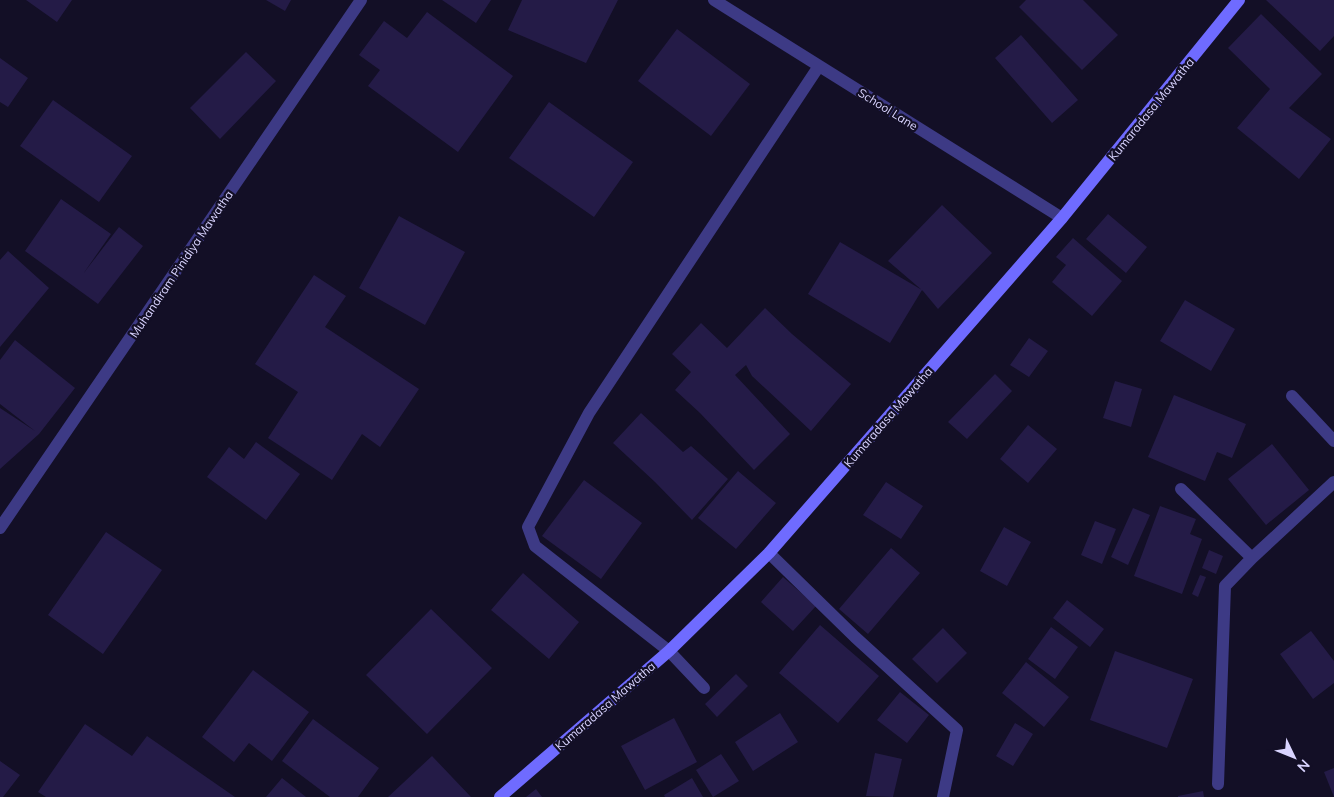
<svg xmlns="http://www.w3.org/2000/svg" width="1334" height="797" font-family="Mulish,sans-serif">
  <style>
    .building { fill: #241b47 }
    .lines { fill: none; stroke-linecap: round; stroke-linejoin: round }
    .minor { stroke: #3d3a85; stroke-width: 12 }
    .secondary { stroke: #6f6bff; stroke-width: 12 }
    .labels { text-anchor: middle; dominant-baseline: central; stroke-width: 4.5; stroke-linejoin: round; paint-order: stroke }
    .street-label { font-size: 12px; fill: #d9d4ff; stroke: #130f26 }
  </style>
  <rect width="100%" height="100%" fill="#130f26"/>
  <path class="building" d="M 26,0 L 72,0 L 57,22 Z
    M 266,0 L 291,0 L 285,11 Z
    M 442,0 L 491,0 L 476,23 Z
    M 522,0 L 618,0 L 586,63 L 508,30 Z
    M 1026,0 L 1083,0 L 1118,35 L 1082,70 L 1019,7 Z
    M 1266,0 L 1334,0 L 1334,36 L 1320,51 Z
    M 427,12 L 513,76 L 458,152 L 368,86 L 380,70 L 359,55 L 384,21 L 407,38 Z
    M 1261,14 L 1322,74 L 1289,108 L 1331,139 L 1299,179 L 1237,128 L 1270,89 L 1228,48 Z
    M 677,29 L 750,84 L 711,136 L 638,81 Z
    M 1021,35 L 1078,100 L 1052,123 L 995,58 Z
    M 246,52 L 276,81 L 220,139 L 190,108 Z
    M 0,58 L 28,78 L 8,107 L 0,102 Z
    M 53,100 L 132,156 L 99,202 L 20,146 Z
    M 549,102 L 633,162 L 594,217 L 509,158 Z
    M 61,199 L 111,234 L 83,274 L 119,227 L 143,246 L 98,304 L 25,251 Z
    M 942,205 L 992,253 L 938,309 L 923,291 L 888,261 Z
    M 1108,214 L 1147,247 L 1126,273 L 1086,239 Z
    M 399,216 L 465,252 L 425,325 L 359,288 Z
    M 1073,238 L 1122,281 L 1092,316 L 1052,282 L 1066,265 L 1056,257 Z
    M 840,242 L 922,290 L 890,343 L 808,294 Z
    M 8,251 L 49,288 L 0,347 L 0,260 Z
    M 314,275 L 346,296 L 325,327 L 419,389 L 380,447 L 362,434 L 332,480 L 268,438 L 298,392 L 255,364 Z
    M 1185,300 L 1235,329 L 1211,371 L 1160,341 Z
    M 765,308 L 792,334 L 851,384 L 811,431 L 752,376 L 746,365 L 735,375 L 790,434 L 754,470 L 700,413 L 675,390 L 691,372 L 672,354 L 701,323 L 727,348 Z
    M 1029,338 L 1048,351 L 1029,377 L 1010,365 Z
    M 15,340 L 75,388 L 39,434 L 0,469 L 0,408 L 35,431 L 0,404 L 0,360 Z
    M 995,374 L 1012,391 L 967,439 L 948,422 Z
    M 1115,381 L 1142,389 L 1131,427 L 1103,418 Z
    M 1174,395 L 1246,424 L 1232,458 L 1217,452 L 1205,481 L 1148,457 Z
    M 641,413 L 683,452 L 691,446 L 728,479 L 692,520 L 655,482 L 613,443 Z
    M 1028,425 L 1057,449 L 1028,483 L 1000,459 Z
    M 256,442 L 300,474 L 266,520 L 207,477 L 229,447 L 244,459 Z
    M 1272,444 L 1309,490 L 1266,525 L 1228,479 Z
    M 738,471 L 776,503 L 736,549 L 698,518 Z
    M 584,480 L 642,523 L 601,579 L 542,536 Z
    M 886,482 L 923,506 L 901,539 L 863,515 Z
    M 1160,506 L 1196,519 L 1190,534 L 1202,539 L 1182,594 L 1134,576 Z
    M 1133,508 L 1150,515 L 1128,565 L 1111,557 Z
    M 1095,521 L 1116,529 L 1102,564 L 1081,555 Z
    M 1004,527 L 1031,542 L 1007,586 L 980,571 Z
    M 106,532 L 162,570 L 103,654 L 48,615 Z
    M 891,548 L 920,573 L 868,634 L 839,609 Z
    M 1209,550 L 1223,556 L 1216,574 L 1202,568 Z
    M 523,573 L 579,622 L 549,659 L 491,610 Z
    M 1200,575 L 1206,577 L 1198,597 L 1192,594 Z
    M 783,577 L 816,606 L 793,631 L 761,602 Z
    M 1067,600 L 1104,629 L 1090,647 L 1053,618 Z
    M 431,609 L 492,668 L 427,734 L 366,675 Z
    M 820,625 L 879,676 L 838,723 L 779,673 Z
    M 1051,627 L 1078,647 L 1055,679 L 1028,659 Z
    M 943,628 L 967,653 L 937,683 L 912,659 Z
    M 1311,631 L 1334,661 L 1334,683 L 1313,699 L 1280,654 Z
    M 1115,651 L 1193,679 L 1167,748 L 1090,720 Z
    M 1026,662 L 1069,697 L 1044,727 L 1002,693 Z
    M 253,670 L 309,712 L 272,761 L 249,743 L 234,762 L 202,737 Z
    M 736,674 L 748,686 L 717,717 L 705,704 Z
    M 900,692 L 929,715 L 907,743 L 877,720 Z
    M 780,713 L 798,742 L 753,771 L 735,742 Z
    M 674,718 L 697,762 L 645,790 L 621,746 Z
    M 313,719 L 379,768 L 358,797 L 330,797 L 282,761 Z
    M 1015,723 L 1033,734 L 1013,766 L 996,756 Z
    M 85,724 L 132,756 L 147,736 L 235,797 L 46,797 L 38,792 Z
    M 875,753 L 902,759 L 893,797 L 866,796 Z
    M 721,754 L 739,781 L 713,797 L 696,770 Z
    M 432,756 L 471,797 L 388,797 Z
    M 0,761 L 20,775 L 3,797 L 0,797 Z
    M 1334,768 L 1334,797 L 1324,772 Z
    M 282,778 L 306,797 L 266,797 Z
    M 692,778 L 703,797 L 665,797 L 664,795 Z
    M 536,789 L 542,797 L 526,797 Z
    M 1203,791 L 1204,797 L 1178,797 L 1178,796 Z"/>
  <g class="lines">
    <path class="minor" d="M 714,0 L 1062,218
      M 1292,396 L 1334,441
      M 1181,489 L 1252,558
      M 0,528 L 361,0
      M 769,553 L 855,637 L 957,730 L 943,797
      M 704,688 L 669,651 L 535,546 L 528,527 L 589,413 L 819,66
      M 1218,784 L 1225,586 L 1252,558 L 1334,482"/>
    <path class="secondary" d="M 500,797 L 669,651 L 769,553 L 1062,218 L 1239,0"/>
  </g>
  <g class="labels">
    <g class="street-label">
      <text transform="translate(888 109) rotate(32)">School Lane</text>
      <text transform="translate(1151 109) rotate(-51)">Kumaradasa Mawatha</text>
      <text transform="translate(181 264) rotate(-56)">Muhandiram Pinidiya Mawatha</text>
      <text transform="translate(888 417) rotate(-49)">Kumaradasa Mawatha</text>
      <text transform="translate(605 706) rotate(-41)">Kumaradasa Mawatha</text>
    </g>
  </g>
  <g transform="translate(1294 757) rotate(133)" stroke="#130f26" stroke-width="4" paint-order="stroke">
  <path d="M0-4L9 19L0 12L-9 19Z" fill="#d9d4ff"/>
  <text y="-8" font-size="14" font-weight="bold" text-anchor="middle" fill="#d9d4ff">N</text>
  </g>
</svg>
